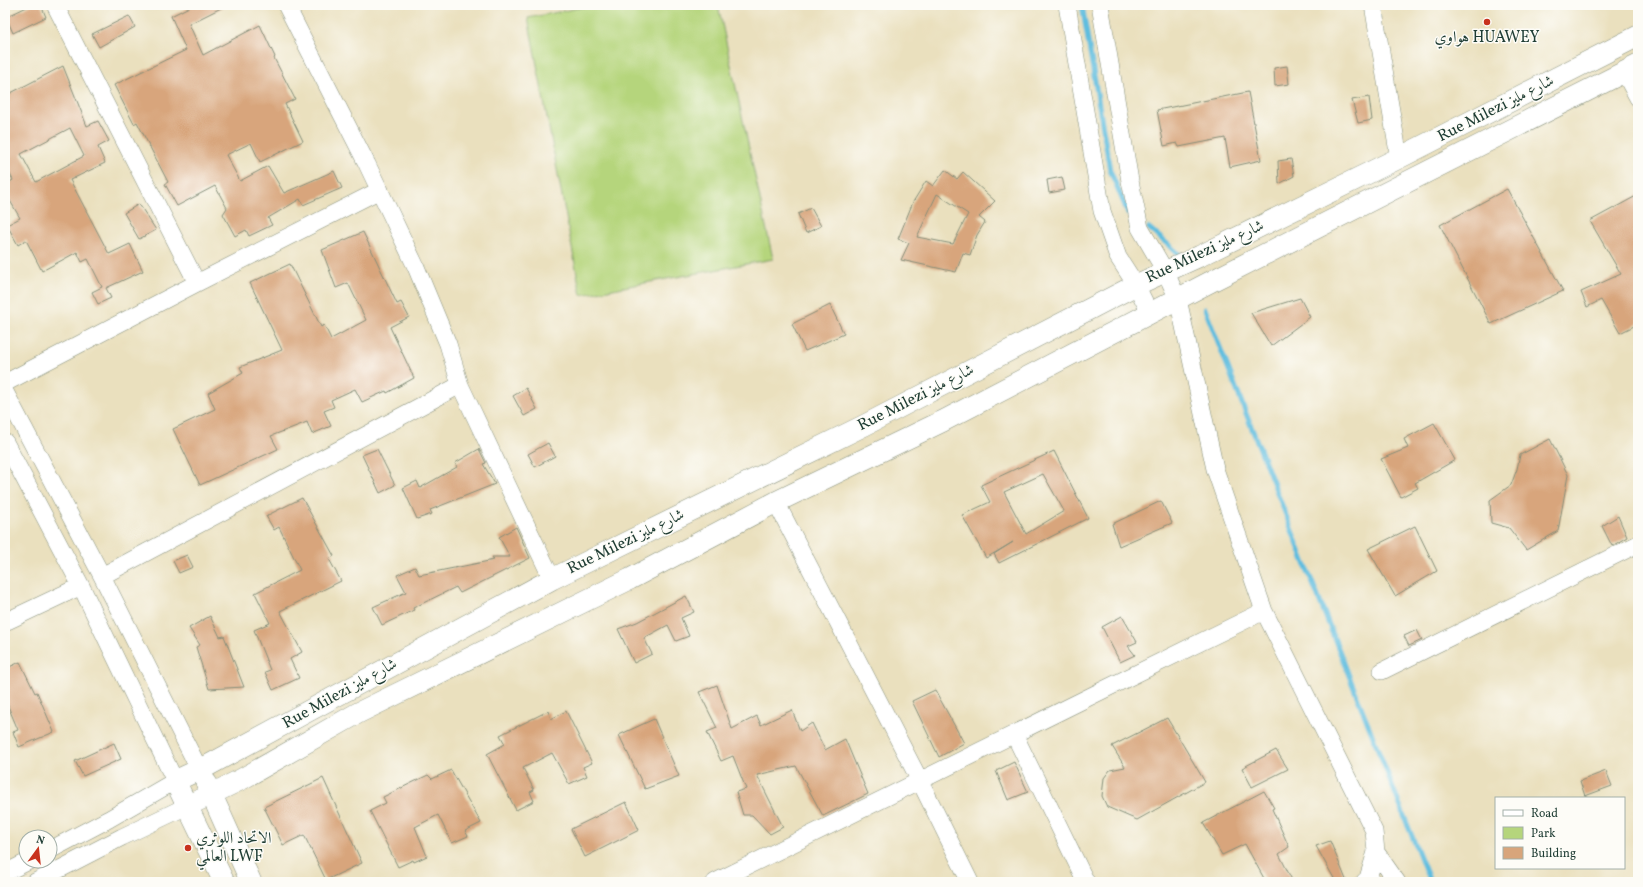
<svg xmlns="http://www.w3.org/2000/svg" width="1643" height="887" font-family="Vollkorn,Amiri,serif">
  <style>
    .park { fill: #b5d57c; stroke: #6a8958 }
    .lines { fill: none; stroke-linecap: round; stroke-linejoin: round }
    .stream { stroke: #61bedf; stroke-width: 5 }
    .building { fill: #d8a57b; fill-rule: evenodd }
    .minor-casing { stroke: #848e79; stroke-width: 18 }
    .tertiary-casing { stroke: #848e79; stroke-width: 22 }
    .minor { stroke: #fff; stroke-width: 17 }
    .tertiary { stroke: #fff; stroke-width: 21 }
    .poi-dot { fill: #c8321e; stroke: #fdfcf7; stroke-width: 1.5 }
    .labels { text-anchor: middle; dominant-baseline: central; stroke-width: 3; stroke-linejoin: round; paint-order: stroke }
    .poi-label { font-size: 16px; fill: #1f3d34; stroke: #fdfcf7 }
    .street-label { font-size: 16px; fill: #1f3d34; stroke: #fdfcf7 }
  </style>
  <rect width="100%" height="100%" fill="#fdfcf7"/>
  <filter id="ink" filterUnits="userSpaceOnUse"><feTurbulence type="fractalNoise" baseFrequency=".025" numOctaves="2"/><feDisplacementMap in="SourceGraphic" scale="8" xChannelSelector="R" yChannelSelector="G"/><feConvolveMatrix kernelMatrix="1 2 1 2 8 2 1 2 1" color-interpolation-filters="sRGB"/></filter>
  <filter id="wash" filterUnits="userSpaceOnUse"><feTurbulence type="fractalNoise" baseFrequency=".012" numOctaves="4" result="noise"/><feDisplacementMap in="SourceGraphic" scale="16" xChannelSelector="R" yChannelSelector="G"/><feGaussianBlur stdDeviation="0.9" result="paint"/><feColorMatrix in="noise" values="0 0 0 0 0 0 0 0 0 0 0 0 0 0 0 0 0 1.4 0 .05"/><feComposite in="paint" operator="in"/></filter>
  <g filter="url(#wash)">
    <rect width="100%" height="100%" fill="#eae0be"/>
    <path class="park" d="M 593,5 L 718,5 L 773,259 L 581,295 L 528,18 Z"/>
    <g class="lines">
      <path class="stream" d="M 1082,5 L 1110,170 L 1128,213
        M 1149,228 L 1180,255
        M 1205,309 L 1430,882"/>
    </g>
    <g id="blocks">
      <path class="building" d="M 31,5 L 41,5 L 46,17 L 13,33 L 6,17 Z
        M 193,5 L 227,5 L 189,24 L 203,55 L 260,25 L 275,57 L 274,58 L 295,99 L 285,104 L 303,141 L 260,162 L 251,143 L 226,155 L 240,181 L 268,166 L 284,193 L 334,171 L 342,188 L 303,205 L 300,199 L 268,218 L 272,225 L 249,236 L 246,230 L 235,236 L 223,214 L 227,208 L 215,186 L 177,206 L 165,184 L 168,182 L 137,122 L 134,124 L 114,85 L 186,50 L 171,16 Z
        M 129,16 L 135,27 L 99,47 L 92,34 Z
        M 63,66 L 87,126 L 98,121 L 109,141 L 98,147 L 105,163 L 70,180 L 109,254 L 130,244 L 143,271 L 106,288 L 111,298 L 98,304 L 92,292 L 102,287 L 88,259 L 82,262 L 77,252 L 42,271 L 26,240 L 18,245 L 7,225 L 20,218 L 5,192 L 5,185 L 13,180 L 5,165 L 5,96 ZM 70,128 L 84,156 L 36,182 L 21,154 Z
        M 1287,66 L 1289,84 L 1275,86 L 1274,68 Z
        M 1248,92 L 1261,160 L 1230,167 L 1225,138 L 1179,147 L 1177,143 L 1164,146 L 1157,110 Z
        M 1369,97 L 1372,120 L 1358,123 L 1352,100 Z
        M 1291,159 L 1294,176 L 1279,184 L 1278,161 Z
        M 945,170 L 957,179 L 963,172 L 995,201 L 979,217 L 985,222 L 977,235 L 970,255 L 963,253 L 956,272 L 901,260 L 909,243 L 898,239 L 913,202 L 926,181 L 933,186 ZM 937,194 L 968,214 L 953,244 L 917,237 Z
        M 1062,177 L 1065,190 L 1049,193 L 1047,180 Z
        M 1507,189 L 1563,291 L 1491,324 L 1440,225 Z
        M 1638,195 L 1638,324 L 1620,333 L 1601,300 L 1587,307 L 1581,292 L 1621,274 L 1590,221 Z
        M 139,204 L 156,230 L 139,239 L 124,213 Z
        M 811,208 L 821,226 L 806,233 L 798,214 Z
        M 363,232 L 397,304 L 401,302 L 409,317 L 390,327 L 414,378 L 387,393 L 386,391 L 362,402 L 355,389 L 331,400 L 334,407 L 324,411 L 331,426 L 312,434 L 307,422 L 271,436 L 278,449 L 200,485 L 173,429 L 215,409 L 208,393 L 243,373 L 240,367 L 282,350 L 250,283 L 290,264 L 321,327 L 324,325 L 331,339 L 366,320 L 348,283 L 336,288 L 322,250 Z
        M 1300,298 L 1310,317 L 1271,346 L 1251,313 Z
        M 830,305 L 844,334 L 805,351 L 792,324 Z
        M 526,388 L 537,409 L 524,416 L 513,396 Z
        M 1434,423 L 1455,460 L 1415,483 L 1418,488 L 1401,497 L 1381,459 L 1408,448 L 1404,439 Z
        M 1550,439 L 1568,475 L 1558,531 L 1526,550 L 1509,528 L 1491,523 L 1490,500 L 1511,485 L 1517,469 L 1520,455 Z
        M 548,443 L 555,456 L 535,467 L 528,454 Z
        M 377,449 L 395,485 L 380,493 L 362,455 Z
        M 479,449 L 486,463 L 483,464 L 495,484 L 430,510 L 432,514 L 417,519 L 403,488 L 417,481 L 420,488 L 457,467 L 455,463 Z
        M 1054,451 L 1088,518 L 999,563 L 994,554 L 1013,542 L 986,558 L 962,515 L 990,502 L 981,485 ZM 1043,474 L 1064,511 L 1026,534 L 1004,492 Z
        M 302,498 L 334,556 L 329,559 L 341,581 L 280,611 L 302,652 L 290,659 L 299,678 L 273,690 L 265,672 L 270,670 L 254,630 L 270,623 L 255,593 L 300,570 L 279,527 L 274,530 L 266,516 Z
        M 1161,501 L 1172,523 L 1119,546 L 1112,524 Z
        M 1618,516 L 1627,537 L 1612,546 L 1602,526 Z
        M 1415,526 L 1437,571 L 1395,596 L 1368,549 Z
        M 516,527 L 530,558 L 460,593 L 456,587 L 413,608 L 414,610 L 382,625 L 373,607 L 406,592 L 397,575 L 415,567 L 419,575 L 494,560 L 492,557 L 510,557 L 499,537 Z
        M 187,555 L 193,567 L 179,573 L 173,561 Z
        M 686,596 L 694,612 L 681,618 L 689,636 L 676,641 L 668,625 L 644,638 L 652,654 L 634,663 L 618,629 L 637,622 Z
        M 210,616 L 220,637 L 224,636 L 244,687 L 209,689 L 196,647 L 200,645 L 189,628 Z
        M 1122,616 L 1137,642 L 1128,646 L 1135,655 L 1120,662 L 1102,627 Z
        M 1417,630 L 1422,640 L 1409,646 L 1404,636 Z
        M 20,662 L 35,693 L 37,692 L 54,732 L 19,747 L 13,732 L 18,730 L 5,699 L 5,669 Z
        M 717,685 L 732,729 L 757,716 L 761,725 L 792,710 L 800,731 L 812,723 L 825,750 L 845,739 L 868,794 L 823,816 L 796,766 L 757,775 L 783,827 L 770,834 L 752,815 L 743,815 L 736,792 L 746,789 L 733,756 L 721,761 L 707,732 L 717,728 L 699,692 Z
        M 935,690 L 964,743 L 939,757 L 912,701 Z
        M 548,711 L 551,719 L 566,711 L 592,763 L 583,767 L 587,776 L 569,784 L 552,753 L 523,768 L 534,790 L 530,792 L 534,801 L 516,810 L 487,754 L 505,744 L 500,735 Z
        M 1167,718 L 1205,782 L 1137,820 L 1107,807 L 1102,796 L 1104,778 L 1110,770 L 1125,767 L 1112,746 Z
        M 654,719 L 679,776 L 645,789 L 619,735 Z
        M 114,743 L 121,759 L 83,776 L 75,761 Z
        M 1276,750 L 1288,769 L 1252,787 L 1242,768 Z
        M 1014,762 L 1028,792 L 1008,800 L 996,771 Z
        M 451,770 L 481,823 L 465,831 L 468,836 L 452,843 L 438,815 L 415,827 L 427,856 L 414,862 L 413,860 L 398,867 L 370,811 L 386,803 L 383,797 L 428,775 L 432,779 Z
        M 1606,771 L 1612,786 L 1585,796 L 1580,781 Z
        M 323,778 L 362,863 L 326,880 L 304,835 L 283,845 L 264,807 Z
        M 1264,791 L 1274,808 L 1272,809 L 1289,847 L 1279,854 L 1293,882 L 1266,882 L 1245,844 L 1222,855 L 1203,823 Z
        M 626,802 L 639,830 L 585,857 L 571,829 Z
        M 1330,841 L 1347,882 L 1336,882 L 1316,846 Z"/>
    </g>
  </g>
  <g filter="url(#ink)">
    <use href="#blocks" fill-opacity="0" stroke="#848e79" stroke-width="1"/>
    <g class="lines">
      <g class="minor-casing">
        <path id="minor" d="M 55,5 L 197,283
          M 286,5 L 367,164 L 416,267 L 448,344 L 460,385 L 552,579
          M 1067,5 L 1102,211 L 1118,257 L 1136,285 L 1150,313
          M 1100,5 L 1130,181 L 1140,228 L 1165,271 L 1178,299 L 1215,469 L 1264,611 L 1374,831 L 1376,852 L 1368,878 L 1364,882
          M 1373,5 L 1399,158
          M 1624,72 L 1638,98
          M 5,383 L 197,283 L 380,190
          M 5,392 L 102,576 L 199,769
          M 5,442 L 81,586 L 175,781 L 109,819 L 50,850
          M 776,502 L 919,779 L 970,882
          M 102,576 L 460,385
          M 5,622 L 81,586
          M 1382,671 L 1638,544
          M 1014,734 L 1086,882
          M 1376,852 L 1397,882
          M 5,873 L 29,861
          M 35,882 L 122,837 L 187,806
          M 715,882 C 898,790 1081,701 1264,611"/>
      </g>
      <g class="tertiary-casing">
        <path id="tertiary" d="M 206,782 L 251,882
          M 187,806 L 242,779 L 358,713 L 630,579 L 776,502 L 943,421 L 1210,282 L 1638,65
          M 224,882 L 175,781 L 209,765 L 552,579 L 865,425 L 1136,285 L 1200,256 L 1399,158 L 1638,36"/>
      </g>
      <use href="#minor" class="minor"/>
      <use href="#tertiary" class="tertiary"/>
    </g>
  </g>
  <g class="poi-dot">
    <circle cx="1487" cy="22" r="4"/>
    <circle cx="188" cy="848" r="4"/>
  </g>
  <g class="labels">
    <g class="poi-label">
      <text x="1487" y="38">هواوي HUAWEY</text>
      <text x="196" y="839" text-anchor="start">الاتحاد اللوثري<tspan x="196" dy="18">العالمي LWF</tspan></text>
    </g>
    <g class="street-label">
      <text transform="translate(1496 109) rotate(-27)">Rue Milezi شارع مليز</text>
      <text transform="translate(1205 252) rotate(-25)">Rue Milezi شارع مليز</text>
      <text transform="translate(916 398) rotate(-27)">Rue Milezi شارع مليز</text>
      <text transform="translate(626 542) rotate(-26)">Rue Milezi شارع مليز</text>
      <text transform="translate(340 694) rotate(-29)">Rue Milezi شارع مليز</text>
    </g>
  </g>
  <rect width="1643" height="887" fill="none" stroke="#fdfcf7" stroke-width="20"/>
  <rect x="1495" y="797" width="130" height="72" fill="#fdfcf7" stroke="#a4b0a9"/>
  <rect x="1503" y="810" width="20" height="6" fill="#ffffff" stroke="#a4b0a9"/>
  <text x="1531" y="817" font-size="12" fill="#1f3d34">Road</text>
  <rect x="1503" y="827" width="20" height="12" fill="#b5d57c" stroke="#a4b0a9"/>
  <text x="1531" y="837" font-size="12" fill="#1f3d34">Park</text>
  <rect x="1503" y="847" width="20" height="12" fill="#d8a57b" stroke="#a4b0a9"/>
  <text x="1531" y="857" font-size="12" fill="#1f3d34">Building</text>
  <g transform="translate(38 849) rotate(15)"><circle r="19" fill="#fdfcf7" stroke="#a4b0a9"/>
  <path d="M0-3L7 15L0 10L-7 15Z" fill="#c8321e"/>
  <text y="-6" font-size="11" font-weight="bold" text-anchor="middle" fill="#1f3d34">N</text>
  </g>
</svg>
